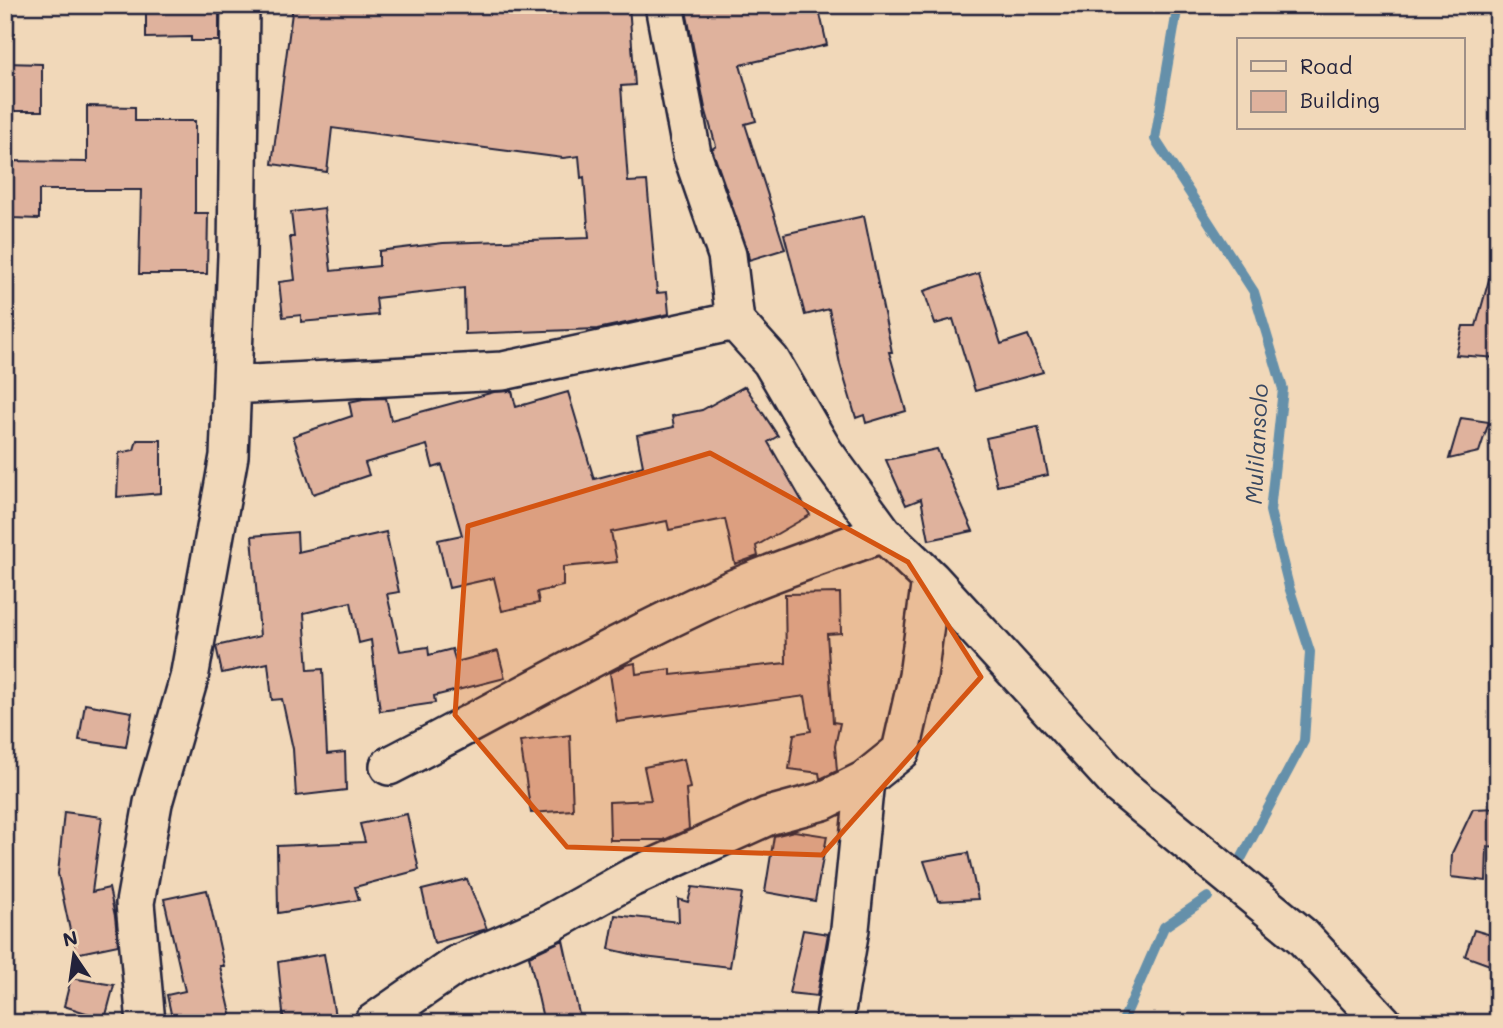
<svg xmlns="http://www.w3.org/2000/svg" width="1503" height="1028" font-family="Mali,sans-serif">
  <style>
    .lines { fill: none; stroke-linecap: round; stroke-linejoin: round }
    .stream { stroke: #6590aa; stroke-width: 10 }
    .building { fill: #dfb29d; stroke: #22223b; stroke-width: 2 }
    .minor-casing { stroke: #22223b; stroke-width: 42 }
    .minor { stroke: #f1d8b9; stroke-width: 37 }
    .marked { fill: #d45411; fill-opacity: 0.2; stroke: #d45411; stroke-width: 5; stroke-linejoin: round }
    .labels { text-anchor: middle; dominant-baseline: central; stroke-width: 5; stroke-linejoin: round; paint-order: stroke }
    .water-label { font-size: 23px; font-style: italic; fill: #384760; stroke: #f1d8b9 }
  </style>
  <rect width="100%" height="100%" fill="#f1d8b9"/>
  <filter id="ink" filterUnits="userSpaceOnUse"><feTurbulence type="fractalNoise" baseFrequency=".0143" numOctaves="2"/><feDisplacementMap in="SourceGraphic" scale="14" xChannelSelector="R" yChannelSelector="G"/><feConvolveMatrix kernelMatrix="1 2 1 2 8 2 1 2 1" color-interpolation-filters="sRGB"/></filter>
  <g filter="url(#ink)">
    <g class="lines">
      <path class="stream" d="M 1178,5 L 1155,139 L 1254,292 L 1283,389 L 1270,511 L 1289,587 L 1310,652 L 1304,741 L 1242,857
        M 1122,1023 L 1164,927 L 1208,897"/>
    </g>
    <path class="building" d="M 146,5 L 219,5 L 219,41 L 191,41 L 191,37 L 146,38 Z
      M 293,5 L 629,5 L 635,85 L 621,86 L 628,182 L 647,181 L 657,293 L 667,292 L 669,314 L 597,329 L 465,334 L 464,288 L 376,298 L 378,315 L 301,322 L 301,315 L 283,317 L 279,282 L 295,280 L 290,237 L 294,237 L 291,212 L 324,208 L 331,271 L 379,266 L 379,251 L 443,243 L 589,238 L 584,177 L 581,178 L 579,156 L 563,158 L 332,128 L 327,172 L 272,164 Z
      M 685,5 L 818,5 L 827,45 L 740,65 L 756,121 L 745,124 L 785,249 L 749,260 L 747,248 L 712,149 L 716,146 L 705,108 Z
      M 5,63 L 42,64 L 42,111 L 5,111 Z
      M 87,106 L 135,107 L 135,121 L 195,121 L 195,213 L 208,213 L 207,274 L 139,274 L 141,190 L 39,190 L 39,219 L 12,218 L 12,201 L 5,201 L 5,161 L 87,162 Z
      M 864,216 L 892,352 L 889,352 L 906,411 L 866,423 L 864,415 L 856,418 L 840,364 L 829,309 L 805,315 L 784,234 Z
      M 979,273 L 1001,344 L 1028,335 L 1043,372 L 975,391 L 953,319 L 935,324 L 924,291 Z
      M 1490,276 L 1498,277 L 1498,358 L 1456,355 L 1463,326 L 1476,326 Z
      M 745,386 L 778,436 L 768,442 L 810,515 L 756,546 L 758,556 L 735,564 L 725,519 L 669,530 L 667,521 L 611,532 L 617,562 L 563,567 L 563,586 L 537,592 L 539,603 L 502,611 L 494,578 L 449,588 L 438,540 L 462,535 L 442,465 L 433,468 L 427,445 L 365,463 L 369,475 L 313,494 L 293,436 L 352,416 L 349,402 L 363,399 L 386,398 L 391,420 L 494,392 L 512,391 L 516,407 L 568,392 L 594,479 L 643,466 L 637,435 L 674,427 L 672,416 L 702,410 Z
      M 1461,418 L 1489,422 L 1479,452 L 1449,459 Z
      M 1038,427 L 1048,475 L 997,486 L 986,438 Z
      M 137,440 L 161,440 L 161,493 L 117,497 L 119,453 L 134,450 Z
      M 937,449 L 973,531 L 929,540 L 921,499 L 906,505 L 886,460 Z
      M 297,532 L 298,552 L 386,532 L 399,592 L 387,594 L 400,651 L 428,647 L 429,655 L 452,649 L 456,662 L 498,651 L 505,678 L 434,696 L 435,703 L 380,711 L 371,640 L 359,643 L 351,602 L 304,613 L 308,670 L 323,669 L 327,754 L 345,752 L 346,790 L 296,796 L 293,749 L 282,699 L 272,700 L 268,663 L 222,673 L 216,646 L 260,636 L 252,536 Z
      M 840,593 L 841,633 L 827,634 L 833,722 L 840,723 L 835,746 L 837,771 L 820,779 L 819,773 L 789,769 L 794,734 L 811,731 L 805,696 L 617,722 L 610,673 L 626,665 L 635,663 L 636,674 L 671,669 L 671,675 L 786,663 L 785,594 Z
      M 85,704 L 132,712 L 126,747 L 79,740 Z
      M 570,735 L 573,810 L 531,813 L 520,741 Z
      M 684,759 L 690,788 L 686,789 L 689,829 L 664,840 L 610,840 L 609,802 L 651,800 L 644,767 Z
      M 1498,808 L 1498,848 L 1487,847 L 1486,881 L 1451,877 L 1452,853 L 1473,809 Z
      M 64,812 L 102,817 L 92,892 L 109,888 L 115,916 L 118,945 L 75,954 L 58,874 Z
      M 407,814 L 419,870 L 355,887 L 359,900 L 278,913 L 277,846 L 365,842 L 360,824 Z
      M 794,831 L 827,836 L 815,901 L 765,892 L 774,836 Z
      M 968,853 L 978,899 L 938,901 L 924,861 Z
      M 467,879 L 487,929 L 434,943 L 422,890 Z
      M 692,887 L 742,893 L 730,967 L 644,957 L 609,949 L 615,915 L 679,922 L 678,899 L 688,902 Z
      M 207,890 L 224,966 L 220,966 L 233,1023 L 173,1023 L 167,995 L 185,991 L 164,899 Z
      M 803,930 L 828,934 L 817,996 L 789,993 Z
      M 1474,930 L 1498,937 L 1498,968 L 1465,956 Z
      M 563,940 L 581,1023 L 544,1023 L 529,956 Z
      M 324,954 L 335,1016 L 301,1023 L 284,1023 L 278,962 Z
      M 71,978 L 114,985 L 105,1019 L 64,1006 Z"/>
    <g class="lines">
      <g class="minor-casing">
        <path id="minor" d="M 664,5 L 692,154 L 727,255 L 735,321 L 771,361 L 824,452 L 883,533 L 931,579 L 1121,787 L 1302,936 L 1383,1023
          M 232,385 L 503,371 L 735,321
          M 389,766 C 501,709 610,645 724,593 C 775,570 830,553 883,533
          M 146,1023 L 135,903 L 153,803 L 189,678 L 229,456 L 237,256 L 240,5
          M 373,1023 L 456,965 L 547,925 L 631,878 L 768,816 L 823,801 L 865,780 L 901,751 L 918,676 L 931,579
          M 834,1023 L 850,929 L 865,780"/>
      </g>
      <use href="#minor" class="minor"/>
    </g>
  </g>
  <path class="marked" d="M 710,453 L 908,562 L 981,677 L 822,855 L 567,847 L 455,715 L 468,526 Z"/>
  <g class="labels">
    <g class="water-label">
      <text transform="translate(1256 444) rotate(-87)">Mulilansolo</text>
    </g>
  </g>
  <rect width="1503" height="1028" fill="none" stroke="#f1d8b9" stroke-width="28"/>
  <rect x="14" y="14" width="1475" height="1000" fill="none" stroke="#22223b" stroke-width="2.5" filter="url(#ink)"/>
  <rect x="1237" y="38" width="228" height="91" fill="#f1d8b9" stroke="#9e8f87" stroke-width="2"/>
  <rect x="1251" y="61" width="35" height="10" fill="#f1d8b9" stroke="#9e8f87" stroke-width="2"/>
  <text x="1300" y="74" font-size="21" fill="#22223b">Road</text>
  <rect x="1251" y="91" width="35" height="21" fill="#dfb29d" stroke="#9e8f87" stroke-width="2"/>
  <text x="1300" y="108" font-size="21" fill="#22223b">Building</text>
  <g transform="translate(74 955) rotate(347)" stroke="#f1d8b9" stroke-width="5" paint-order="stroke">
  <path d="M0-5L12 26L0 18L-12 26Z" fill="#22223b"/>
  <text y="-10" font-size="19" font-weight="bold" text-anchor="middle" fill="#22223b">N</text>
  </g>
</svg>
